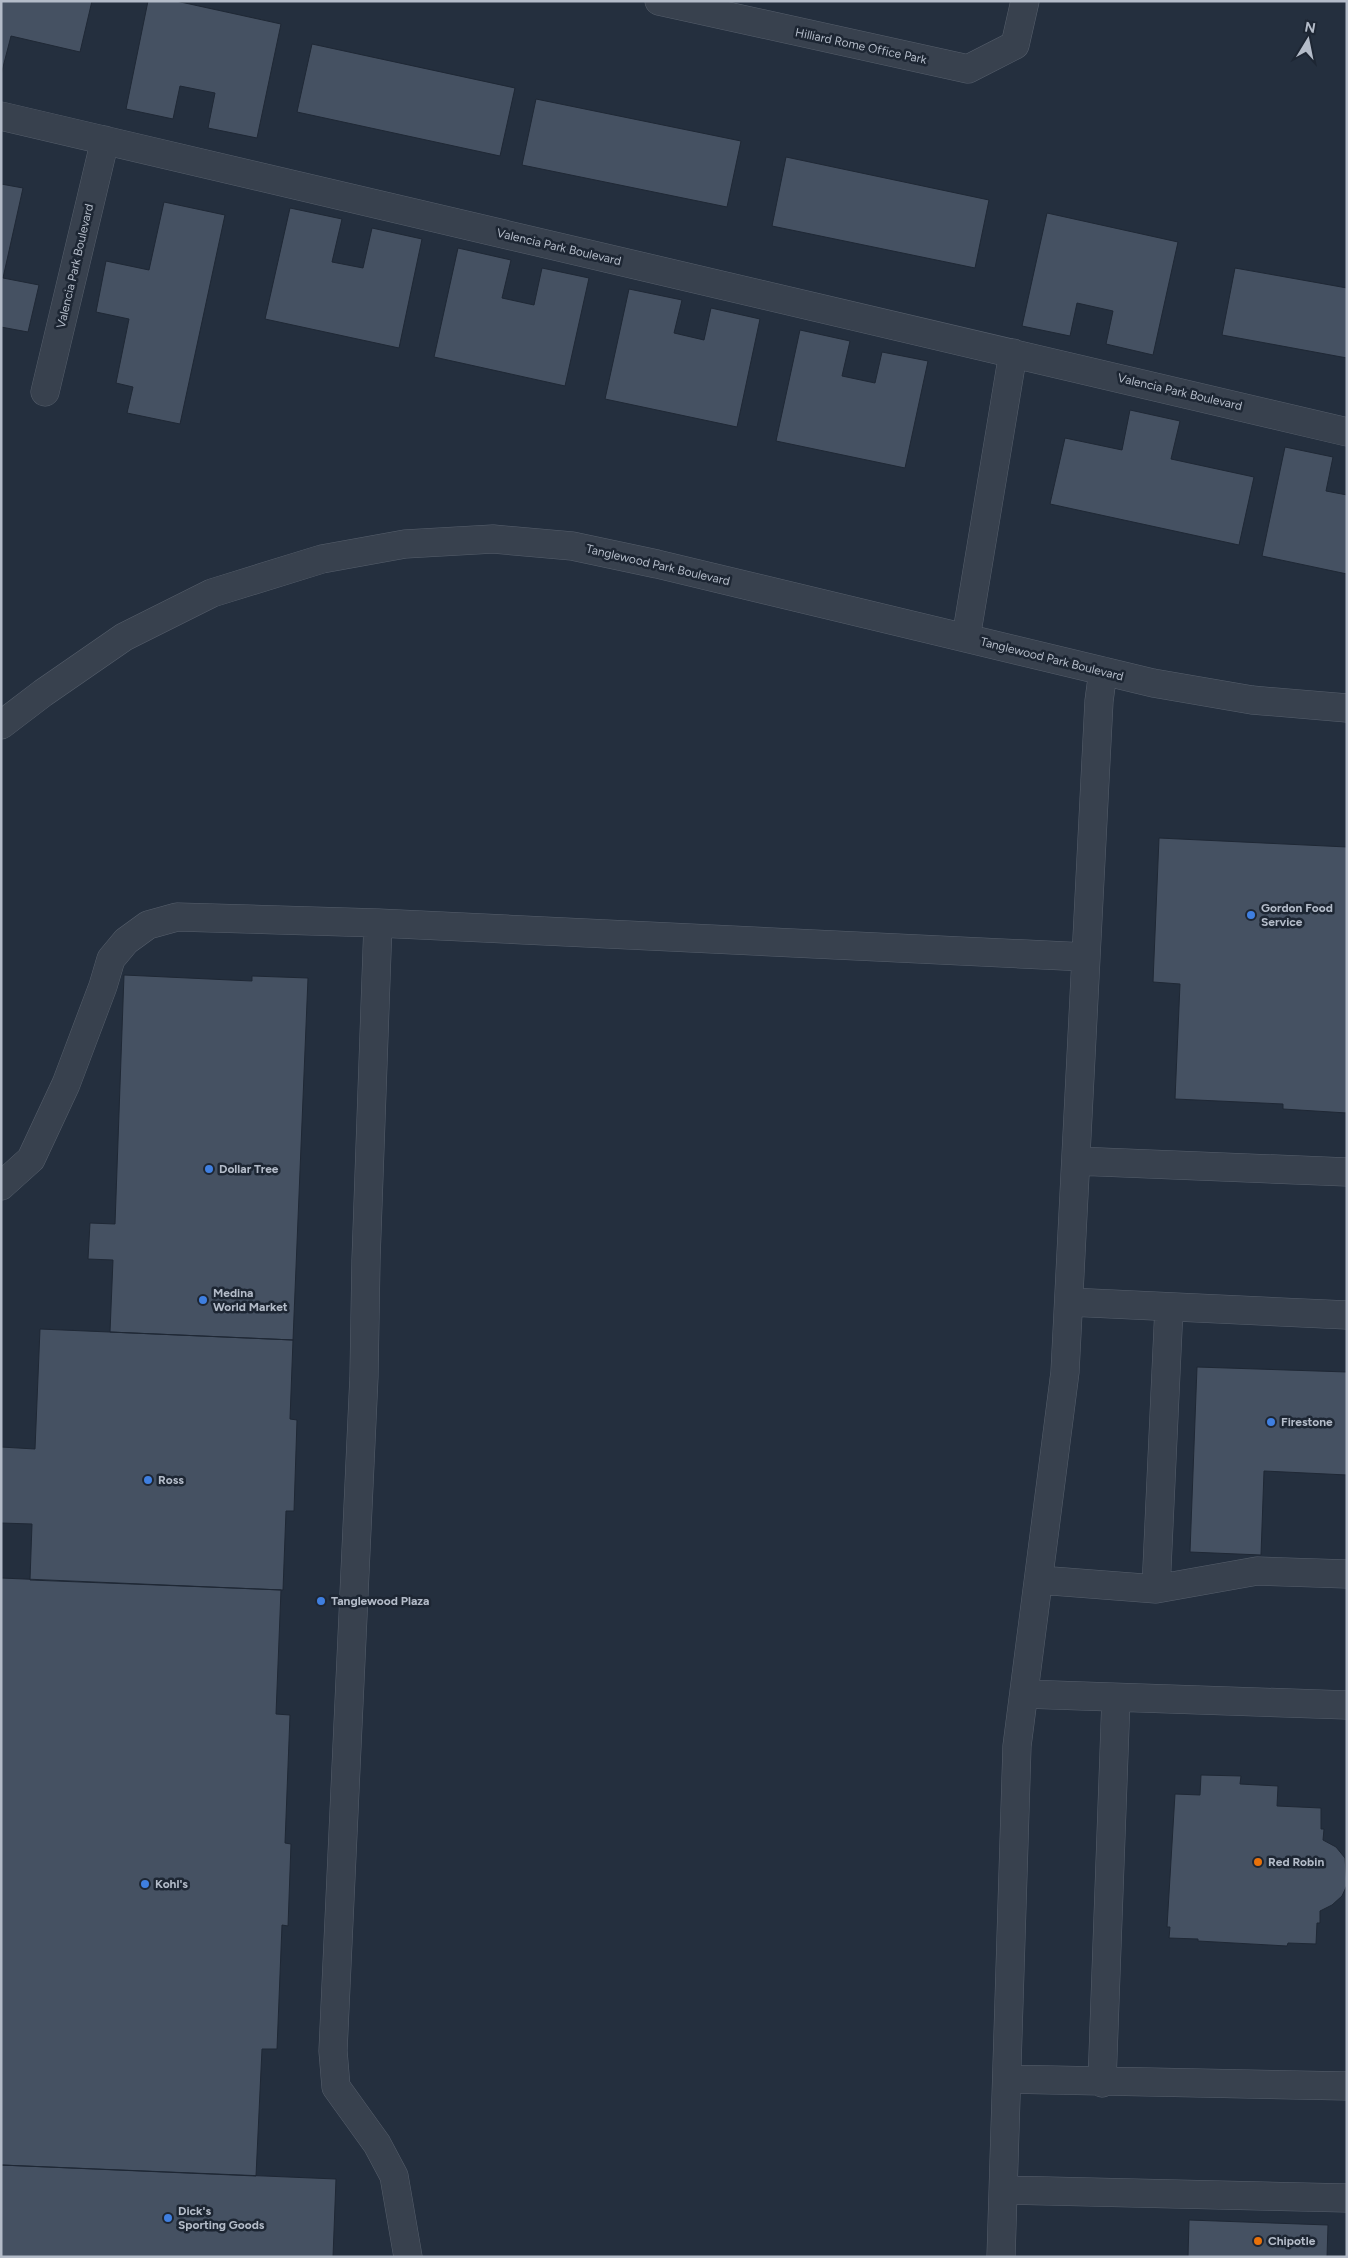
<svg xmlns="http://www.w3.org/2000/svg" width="1348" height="2258" font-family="Figtree,sans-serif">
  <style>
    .building { fill: #455162; stroke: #1f2835 }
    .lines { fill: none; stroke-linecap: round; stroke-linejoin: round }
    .minor-casing { stroke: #565f6c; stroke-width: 29 }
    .minor { stroke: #38414e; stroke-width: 28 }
    .shop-dot { fill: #3f7fe0; stroke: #1d2633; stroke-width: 2 }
    .food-dot { fill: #e8710a; stroke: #1d2633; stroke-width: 2 }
    .labels { text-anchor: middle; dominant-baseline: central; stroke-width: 5; stroke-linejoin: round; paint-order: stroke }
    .street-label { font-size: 12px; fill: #b4bcc9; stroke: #1d2633 }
    .poi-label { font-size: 12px; font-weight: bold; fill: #b4bcc9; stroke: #1d2633; text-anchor: start }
  </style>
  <rect width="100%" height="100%" fill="#242f3e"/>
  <path class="building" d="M 1,1 L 92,1 L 80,52 L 11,36 L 1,75 Z
    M 148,1 L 176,1 L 281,24 L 257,138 L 208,128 L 215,93 L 180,86 L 173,119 L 126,109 Z
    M 312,44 L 515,88 L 500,156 L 297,112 Z
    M 536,99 L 741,141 L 727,207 L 522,165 Z
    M 786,157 L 989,200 L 975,268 L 772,226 Z
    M 1,184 L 23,188 L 3,278 L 39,285 L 28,332 L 1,327 Z
    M 164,202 L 225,215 L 180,424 L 127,413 L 133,387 L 116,383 L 129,319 L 96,312 L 106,261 L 149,270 Z
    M 290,208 L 342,219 L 332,262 L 363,268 L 372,228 L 422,239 L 399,348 L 265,319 Z
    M 1047,213 L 1178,242 L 1153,355 L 1106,344 L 1113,311 L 1077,303 L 1070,336 L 1022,326 Z
    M 458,248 L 511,260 L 502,298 L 534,305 L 542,268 L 589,278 L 565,386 L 434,357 Z
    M 1235,268 L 1347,288 L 1347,358 L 1222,335 Z
    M 629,289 L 682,300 L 674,333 L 704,340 L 711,308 L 760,319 L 737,427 L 605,399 Z
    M 800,330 L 850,341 L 842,376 L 875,383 L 882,352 L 928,361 L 905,468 L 776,441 Z
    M 1130,410 L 1180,421 L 1171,459 L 1254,477 L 1239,545 L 1050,504 L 1065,438 L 1122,450 Z
    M 1285,447 L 1333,457 L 1326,491 L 1347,495 L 1347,574 L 1262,556 Z
    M 1159,838 L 1347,847 L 1347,1113 L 1283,1109 L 1283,1104 L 1175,1099 L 1180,984 L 1153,982 Z
    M 124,975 L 252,981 L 252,976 L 308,978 L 293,1340 L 110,1332 L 113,1260 L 88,1259 L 90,1223 L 115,1224 Z
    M 40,1329 L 293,1340 L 290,1419 L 297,1420 L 294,1511 L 286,1511 L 283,1590 L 30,1580 L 32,1524 L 1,1523 L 1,1447 L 35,1449 Z
    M 1197,1367 L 1347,1372 L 1347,1475 L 1264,1471 L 1261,1555 L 1190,1552 Z
    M 1,1578 L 281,1590 L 276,1714 L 290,1715 L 285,1843 L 291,1844 L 288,1926 L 282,1925 L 277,2049 L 262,2049 L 256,2176 L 1,2165 Z
    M 1201,1775 L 1241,1776 L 1240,1784 L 1278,1786 L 1277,1806 L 1321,1808 L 1321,1829 L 1324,1829 L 1323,1840 L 1336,1847 L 1345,1858 L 1347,1885 L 1342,1896 L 1332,1905 L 1320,1911 L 1320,1923 L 1317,1923 L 1316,1944 L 1288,1943 L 1287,1946 L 1198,1941 L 1198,1939 L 1169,1938 L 1170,1927 L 1167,1927 L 1175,1794 L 1200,1795 Z
    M 1,2165 L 336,2179 L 333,2257 L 1,2257 Z
    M 1189,2220 L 1328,2225 L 1327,2257 L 1188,2257 Z"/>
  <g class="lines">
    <g class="minor-casing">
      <path id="minor" d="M 659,1 L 968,69 L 1015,45 L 1025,1
        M 1,116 L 1347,432
        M 45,392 L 105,140
        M 966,638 L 1013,353
        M 1,725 L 43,693 L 124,637 L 212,593 L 322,559 L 405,544 L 493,539 L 572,546 L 657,564 L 1153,683 L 1252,700 L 1347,708
        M 1076,1161 L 1347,1172
        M 1,1186 L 31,1159 L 66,1084 L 103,986 L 111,959 L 126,941 L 148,925 L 177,917 L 378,923
        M 1069,1302 L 1347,1315
        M 1039,1580 L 1156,1589 L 1257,1571 L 1347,1574
        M 1156,1589 L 1169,1307
        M 1024,1694 L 1347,1705
        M 1007,2079 L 1347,2086
        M 1102,2083 L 1116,1698
        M 1004,2190 L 1347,2198
        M 408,2257 L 394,2176 L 377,2144 L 336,2087 L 333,2051 L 364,1376 L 366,1260 L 378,923 L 1086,957
        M 1001,2257 L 1017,1746 L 1065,1372 L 1099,701 L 1103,671"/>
    </g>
    <use href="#minor" class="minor"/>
  </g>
  <g class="shop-dot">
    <circle cx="1251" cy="915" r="5"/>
    <circle cx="209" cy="1169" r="5"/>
    <circle cx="203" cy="1300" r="5"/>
    <circle cx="1271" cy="1422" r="5"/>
    <circle cx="148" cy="1480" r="5"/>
    <circle cx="321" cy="1601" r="5"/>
    <circle cx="145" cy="1884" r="5"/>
    <circle cx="168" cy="2218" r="5"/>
  </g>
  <g class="food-dot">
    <circle cx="1258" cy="1862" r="5"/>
    <circle cx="1258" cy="2241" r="5"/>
  </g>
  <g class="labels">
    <g class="street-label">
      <text transform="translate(861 46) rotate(12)">Hilliard Rome Office Park</text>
      <text transform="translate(559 247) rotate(13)">Valencia Park Boulevard</text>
      <text transform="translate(75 266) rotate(-77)">Valencia Park Boulevard</text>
      <text transform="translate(1180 392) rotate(13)">Valencia Park Boulevard</text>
      <text transform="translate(658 565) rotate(13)">Tanglewood Park Boulevard</text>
      <text transform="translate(1052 659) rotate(14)">Tanglewood Park Boulevard</text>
    </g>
    <g class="poi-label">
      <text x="1261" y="908">Gordon Food<tspan x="1261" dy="14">Service</tspan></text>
      <text x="219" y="1169">Dollar Tree</text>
      <text x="213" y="1293">Medina<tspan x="213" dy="14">World Market</tspan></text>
      <text x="1281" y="1422">Firestone</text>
      <text x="158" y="1480">Ross</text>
      <text x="331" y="1601">Tanglewood Plaza</text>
      <text x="1268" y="1862">Red Robin</text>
      <text x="155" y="1884">Kohl's</text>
      <text x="178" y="2211">Dick's<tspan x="178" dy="14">Sporting Goods</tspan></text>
      <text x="1268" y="2241">Chipotle</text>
    </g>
  </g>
  <rect width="1348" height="2258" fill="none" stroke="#b4bcc9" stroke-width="5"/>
  <g transform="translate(1308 40) rotate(10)" stroke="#1d2633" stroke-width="4" paint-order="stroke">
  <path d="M0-4L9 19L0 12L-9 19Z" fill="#b4bcc9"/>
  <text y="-8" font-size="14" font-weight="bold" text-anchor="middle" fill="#b4bcc9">N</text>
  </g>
</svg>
